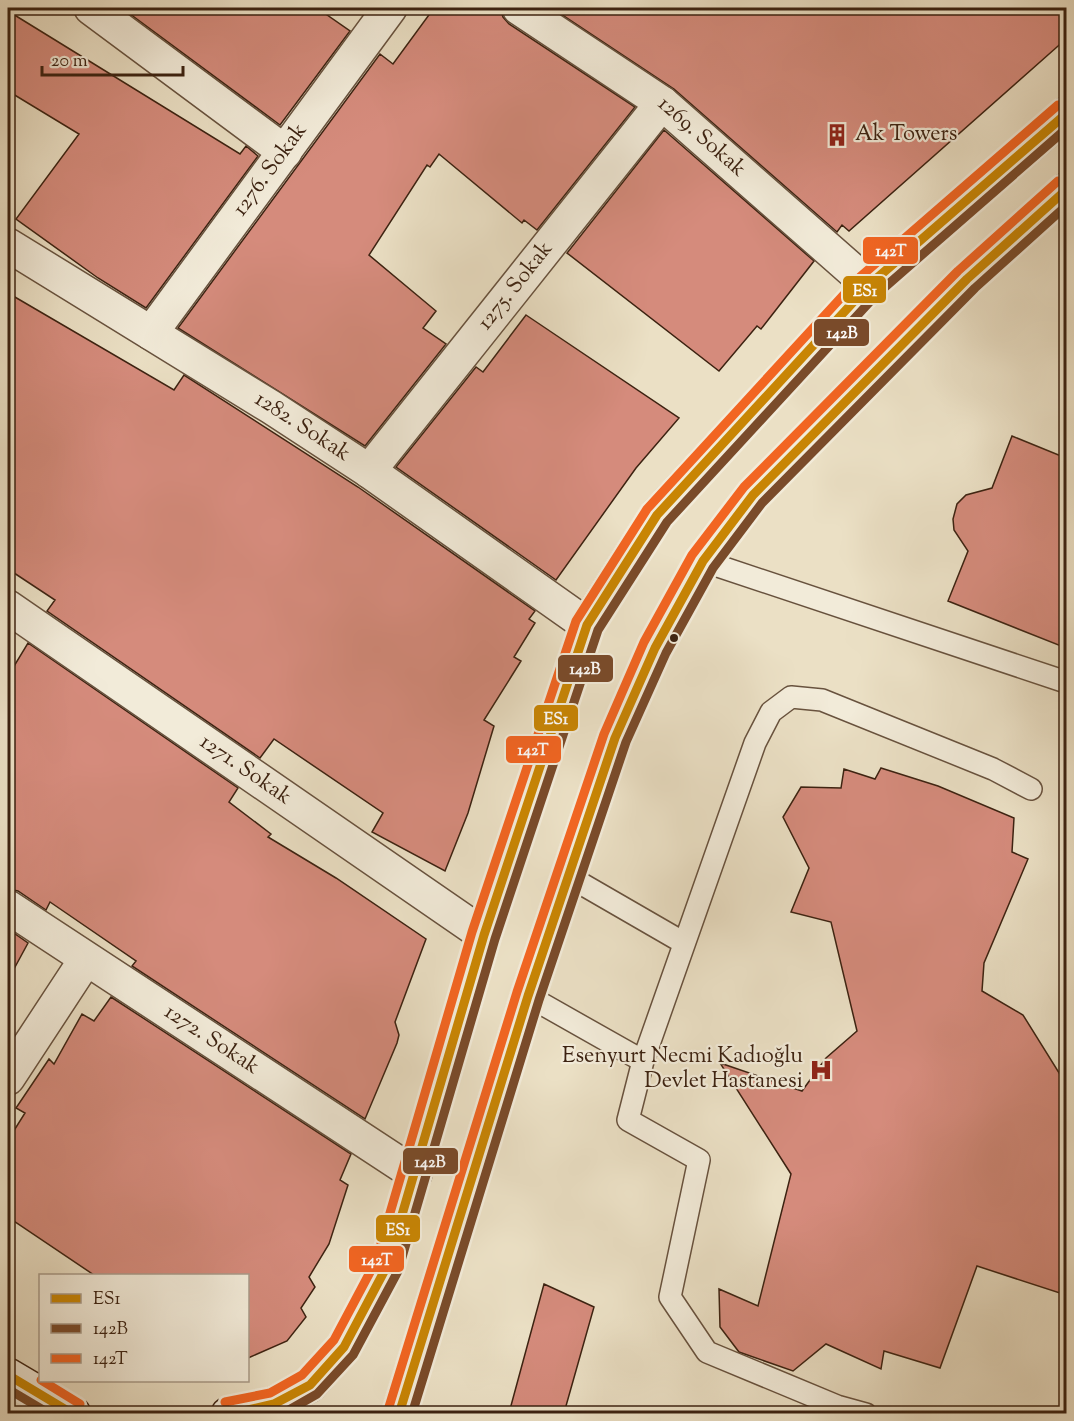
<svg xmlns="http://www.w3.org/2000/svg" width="1074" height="1421" font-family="'Sorts Mill Goudy',serif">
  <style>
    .building { fill: #d58b7c; stroke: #3c2211; stroke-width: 1.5 }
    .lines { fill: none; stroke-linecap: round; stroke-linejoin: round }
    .lane-casing { stroke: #68523e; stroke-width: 24 }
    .street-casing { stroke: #68523e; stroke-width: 36 }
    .secondary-casing { stroke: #3c2211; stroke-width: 36 }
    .lane { stroke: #f2ebd9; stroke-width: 21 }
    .street { stroke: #f2ebd9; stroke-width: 33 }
    .secondary { stroke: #f2ebd9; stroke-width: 33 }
    .bus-1-casing { stroke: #f2ebd9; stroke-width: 14 }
    .bus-2-casing { stroke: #f2ebd9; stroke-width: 14 }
    .bus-3-casing { stroke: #f2ebd9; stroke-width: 14 }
    .bus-1 { stroke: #c88504; stroke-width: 9 }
    .bus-2 { stroke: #7a4b2a; stroke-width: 9 }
    .bus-3 { stroke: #f26522; stroke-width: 9 }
    .bus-dot { fill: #3c2211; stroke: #f2ebd9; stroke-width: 2 }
    .labels { text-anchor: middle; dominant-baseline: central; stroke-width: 4.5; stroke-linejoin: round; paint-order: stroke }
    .poi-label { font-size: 22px; fill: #3c2211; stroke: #f2ebd9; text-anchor: start }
    .street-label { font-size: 22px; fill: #3c2211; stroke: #f2ebd9 }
    .line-badge { stroke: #f2ebd9; stroke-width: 2 }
    .badge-label { font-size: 16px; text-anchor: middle; font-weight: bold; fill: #fff }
  </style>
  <rect width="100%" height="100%" fill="#ebe0c5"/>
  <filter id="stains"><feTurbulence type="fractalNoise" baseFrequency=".00333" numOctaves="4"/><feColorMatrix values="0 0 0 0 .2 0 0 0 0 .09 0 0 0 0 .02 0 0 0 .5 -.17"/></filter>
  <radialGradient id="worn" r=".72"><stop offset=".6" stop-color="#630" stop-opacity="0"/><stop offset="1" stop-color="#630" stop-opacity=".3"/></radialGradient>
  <path class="building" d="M 122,8 L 317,8 L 350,31 L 280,125 Z
    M 434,8 L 500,8 L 503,17 L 509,24 L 635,107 L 537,230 L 524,220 L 522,223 L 439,154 L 430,167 L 427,165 L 369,255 L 436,311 L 423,328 L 446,344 L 365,446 L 178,328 L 380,54 L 393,64 Z
    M 552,8 L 1066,8 L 1066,39 L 849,231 L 842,225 L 837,232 L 674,89 Z
    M 8,11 L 240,154 L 246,146 L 258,156 L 146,308 L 98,278 L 16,219 L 79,134 L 8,91 Z
    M 664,130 L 814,261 L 761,329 L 757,326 L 719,371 L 567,253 Z
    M 8,293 L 174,390 L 184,375 L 358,487 L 535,611 L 529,619 L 535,623 L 514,657 L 521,661 L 484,720 L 494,726 L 468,813 L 445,871 L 372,832 L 383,813 L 274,739 L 260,758 L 47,611 L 55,600 L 8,569 Z
    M 526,315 L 679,418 L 636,468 L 556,580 L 396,467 L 476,367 L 483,372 Z
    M 1012,436 L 1066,458 L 1066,648 L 948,601 L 968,551 L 954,530 L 953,519 L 957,504 L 966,495 L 992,488 Z
    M 28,643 L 238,788 L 229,802 L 271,834 L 268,837 L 336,878 L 426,939 L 395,1022 L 399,1035 L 397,1043 L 365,1119 L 132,966 L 136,961 L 50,902 L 46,910 L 18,891 L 8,889 L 8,676 Z
    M 881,768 L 938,786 L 1014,818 L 1012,852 L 1028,859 L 984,963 L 982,991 L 1023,1015 L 1066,1084 L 1066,1295 L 977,1266 L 940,1368 L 884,1351 L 881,1369 L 826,1344 L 793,1371 L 739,1352 L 720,1327 L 719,1289 L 758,1306 L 791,1174 L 720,1063 L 802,1091 L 826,1058 L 857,1031 L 831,922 L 791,912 L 809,868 L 783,817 L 801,787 L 841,788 L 844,769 L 875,779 Z
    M 8,929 L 28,943 L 8,980 Z
    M 111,997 L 351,1154 L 340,1180 L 348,1185 L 329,1244 L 309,1277 L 315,1287 L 301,1308 L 306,1317 L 287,1341 L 248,1358 L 248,1275 L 94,1275 L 8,1217 L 8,1140 L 25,1113 L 16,1108 L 49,1059 L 54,1064 L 82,1014 L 94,1021 Z
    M 544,1284 L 594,1307 L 564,1413 L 509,1413 Z"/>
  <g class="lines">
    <g class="lane-casing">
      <path id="lane" d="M 703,561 L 1066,682
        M 568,876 L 684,943
        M 528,996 L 643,1061
        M 866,1414 L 837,1406 L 707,1352 L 670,1297 L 699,1160 L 628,1120 L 643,1061 L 755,743 L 771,712 L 791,697 L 822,700 L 993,769 L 1031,789"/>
    </g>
    <g class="street-casing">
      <g id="street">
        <path d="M 91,8 L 285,152"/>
        <path id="s1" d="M 519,8 L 662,103 L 869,285"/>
        <path id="s2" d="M 8,245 L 271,407 L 369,471 L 587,625"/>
        <path id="s3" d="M 151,333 L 390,8"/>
        <path id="s4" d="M 369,471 L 662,103"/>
        <path id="s5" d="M 8,607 L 484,935"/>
        <path id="s6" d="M 8,907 L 415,1174"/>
        <path d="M 8,1078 L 86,959"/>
      </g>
    </g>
    <g class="secondary-casing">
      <path id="secondary" d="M 8,1375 L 74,1414
        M 228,1414 L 274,1404 L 310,1385 L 344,1347 L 387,1266 L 484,935 L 587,625 L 657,515 L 869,285 L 1066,114
        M 399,1414 L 528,996 L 615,738 L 655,648 L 703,561 L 753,495 L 967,279 L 1066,190"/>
    </g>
    <use href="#lane" class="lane"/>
    <use href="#street" class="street"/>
    <use href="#secondary" class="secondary"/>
    <g class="bus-1-casing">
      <path id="bus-1" d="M 8,1375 L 73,1414
        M 230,1414 L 274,1404 L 310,1385 L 344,1347 L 387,1266 L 484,935 L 587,625 L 657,515 L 869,285 L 1066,114
        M 399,1414 L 528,996 L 615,738 L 655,648 L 703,561 L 753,495 L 967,279 L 1066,190"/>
    </g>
    <g class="bus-2-casing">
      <path id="bus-2" d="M 8,1389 L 50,1414
        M 282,1414 L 317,1394 L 353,1355 L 398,1271 L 495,939 L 598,630 L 667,522 L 877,294 L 1066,129
        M 412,1414 L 539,1000 L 626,742 L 666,653 L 713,568 L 762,503 L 975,288 L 1066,206"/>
    </g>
    <g class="bus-3-casing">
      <path id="bus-3" d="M 41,1380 L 80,1404
        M 225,1402 L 270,1393 L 302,1375 L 334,1340 L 376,1261 L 472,932 L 576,621 L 647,509 L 860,277 L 1058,105
        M 388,1410 L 517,992 L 604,734 L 644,642 L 692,555 L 744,487 L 958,271 L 1058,181"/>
    </g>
    <use href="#bus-1" class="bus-1"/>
    <use href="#bus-2" class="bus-2"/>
    <use href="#bus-3" class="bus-3"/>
  </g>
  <defs>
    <g id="building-bare" transform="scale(1.8)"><path d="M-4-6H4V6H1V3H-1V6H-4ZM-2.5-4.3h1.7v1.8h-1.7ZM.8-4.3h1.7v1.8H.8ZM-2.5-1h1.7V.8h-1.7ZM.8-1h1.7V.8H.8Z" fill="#8f2418" stroke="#f2ebd9" stroke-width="2.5" paint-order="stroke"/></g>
    <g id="hospital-bare" transform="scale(1.8)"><path d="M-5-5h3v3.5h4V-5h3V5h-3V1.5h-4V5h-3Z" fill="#8f2418" stroke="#f2ebd9" stroke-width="2.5" paint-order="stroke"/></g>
  </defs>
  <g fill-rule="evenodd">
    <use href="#building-bare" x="837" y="135"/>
    <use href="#hospital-bare" x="821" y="1070"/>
  </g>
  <circle class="bus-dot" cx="674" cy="638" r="5"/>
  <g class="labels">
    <g class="poi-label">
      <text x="855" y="135">Ak Towers</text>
      <text x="803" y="1057" text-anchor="end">Esenyurt Necmi Kadıoğlu<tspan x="803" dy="25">Devlet Hastanesi</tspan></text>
    </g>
    <g class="street-label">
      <text stroke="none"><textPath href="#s1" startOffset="224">1269. Sokak</textPath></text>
      <text stroke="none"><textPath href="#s3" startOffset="202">1276. Sokak</textPath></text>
      <text stroke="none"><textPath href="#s4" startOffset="236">1275. Sokak</textPath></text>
      <text stroke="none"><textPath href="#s2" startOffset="346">1282. Sokak</textPath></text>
      <text stroke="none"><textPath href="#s5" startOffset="288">1271. Sokak</textPath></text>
      <text stroke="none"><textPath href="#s6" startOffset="243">1272. Sokak</textPath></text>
    </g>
  </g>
  <g class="line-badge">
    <rect x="862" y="236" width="57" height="29" rx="6" fill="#f26522"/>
    <rect x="842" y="275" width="45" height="29" rx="6" fill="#c88504"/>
    <rect x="813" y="318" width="57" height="29" rx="6" fill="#7a4b2a"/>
    <rect x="557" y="654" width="57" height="29" rx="6" fill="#7a4b2a"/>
    <rect x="533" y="704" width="46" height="28" rx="6" fill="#c88504"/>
    <rect x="505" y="735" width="57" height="29" rx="6" fill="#f26522"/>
    <rect x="402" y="1147" width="57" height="28" rx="6" fill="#7a4b2a"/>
    <rect x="375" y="1214" width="46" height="29" rx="6" fill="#c88504"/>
    <rect x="348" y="1245" width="57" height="28" rx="6" fill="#f26522"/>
  </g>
  <g class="badge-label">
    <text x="891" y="256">142T</text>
    <text x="865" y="296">ES1</text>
    <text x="842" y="338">142B</text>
    <text x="585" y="674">142B</text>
    <text x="556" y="724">ES1</text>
    <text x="533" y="755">142T</text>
    <text x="430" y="1167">142B</text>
    <text x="398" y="1235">ES1</text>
    <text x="377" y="1265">142T</text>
  </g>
  <rect width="1074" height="1421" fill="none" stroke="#ebe0c5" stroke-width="30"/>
  <rect x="9" y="9" width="1056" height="1403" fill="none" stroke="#3c2211" stroke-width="3"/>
  <rect x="15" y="15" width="1044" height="1391" fill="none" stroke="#3c2211" stroke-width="1.5"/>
  <rect x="39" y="1274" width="210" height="108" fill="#f2ebd9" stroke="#a99b89" stroke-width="1.5"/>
  <rect x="51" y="1294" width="30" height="9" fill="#c88504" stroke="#a99b89" stroke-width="1.5"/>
  <text x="93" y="1304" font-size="18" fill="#3c2211">ES1</text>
  <rect x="51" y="1324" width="30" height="9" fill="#7a4b2a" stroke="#a99b89" stroke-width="1.5"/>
  <text x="93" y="1334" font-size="18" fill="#3c2211">142B</text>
  <rect x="51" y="1354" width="30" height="9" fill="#f26522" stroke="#a99b89" stroke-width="1.5"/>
  <text x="93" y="1364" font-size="18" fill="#3c2211">142T</text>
  <path d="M42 66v9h141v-9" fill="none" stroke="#3c2211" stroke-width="3"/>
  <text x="51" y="66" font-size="18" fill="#3c2211" stroke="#f2ebd9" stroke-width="4.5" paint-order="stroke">20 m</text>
  <rect width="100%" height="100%" filter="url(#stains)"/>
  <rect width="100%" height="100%" fill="url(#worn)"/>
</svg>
